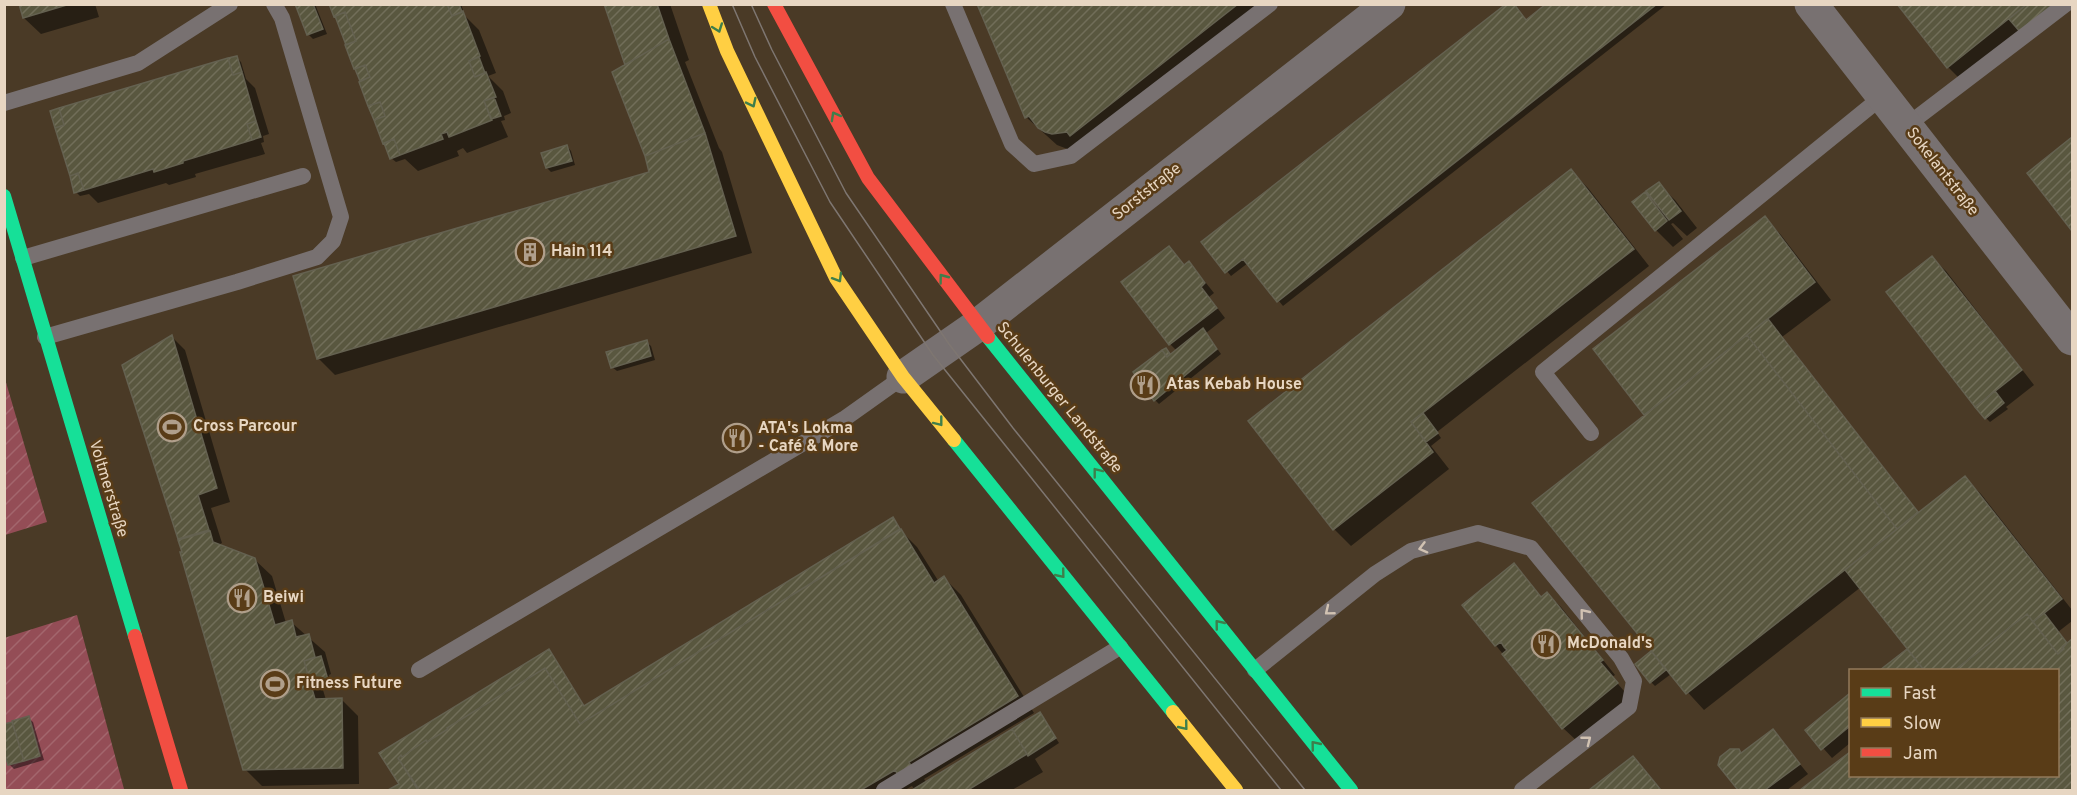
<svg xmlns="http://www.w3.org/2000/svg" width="2077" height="795" font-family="Overpass,sans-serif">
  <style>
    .garden { fill: url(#garden-furrows) }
    .shadow { fill: #0007 }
    .building { fill: url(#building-hatch); stroke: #646150; stroke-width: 1.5 }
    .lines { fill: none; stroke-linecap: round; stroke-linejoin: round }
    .lane { stroke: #787171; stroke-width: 16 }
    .street { stroke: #787171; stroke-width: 33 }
    .fast { stroke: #16e098; stroke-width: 14 }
    .slow { stroke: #ffcf43; stroke-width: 14 }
    .jam { stroke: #f24e42; stroke-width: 14 }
    .tram { stroke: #7e7671; stroke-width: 1.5 }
    .oneway { stroke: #3e7e4b }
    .oneway2 { stroke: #d1c2b2 }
    .labels { text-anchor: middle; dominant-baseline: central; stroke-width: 5; stroke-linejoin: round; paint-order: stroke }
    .street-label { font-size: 16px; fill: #e7d6c2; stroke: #593c17 }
    .poi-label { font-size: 16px; font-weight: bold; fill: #e7d6c2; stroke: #593c17; text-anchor: start }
  </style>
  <defs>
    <pattern id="garden-furrows" width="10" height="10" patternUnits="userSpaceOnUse" patternTransform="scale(1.5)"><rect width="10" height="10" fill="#944d56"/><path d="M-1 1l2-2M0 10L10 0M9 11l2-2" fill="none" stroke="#a3666d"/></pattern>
    <pattern id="building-hatch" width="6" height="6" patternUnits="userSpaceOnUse" patternTransform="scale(1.5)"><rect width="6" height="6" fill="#59573f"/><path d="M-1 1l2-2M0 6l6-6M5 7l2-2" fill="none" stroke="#716e59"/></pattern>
  </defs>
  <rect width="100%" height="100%" fill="#4a3a26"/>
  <path class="garden" d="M 5,379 L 47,522 L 5,535 L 4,535 Z
    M 77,615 L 124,789 L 117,790 L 5,790 L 4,638 Z"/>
  <path class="shadow" d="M 21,4 L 95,4 L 99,17 L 41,34 L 24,18 Z
    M 297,4 L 315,4 L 327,34 L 313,39 L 309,35 Z
    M 331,4 L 461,4 L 465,16 L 479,30 L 496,73 L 488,76 L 503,91 L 511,113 L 504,116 L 505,120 L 501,121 L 508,137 L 467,153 L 463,148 L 457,151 L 459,156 L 418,171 L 405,159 L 396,162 L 391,158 Z
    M 606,4 L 670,4 L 689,60 L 685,62 L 719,148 L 722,152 L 752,253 L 335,375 L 318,358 L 651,173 L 626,66 Z
    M 979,4 L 1276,4 L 1070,150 L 1057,145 L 1026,117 Z
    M 1549,4 L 1667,4 L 1283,306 L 1248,263 L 1231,276 L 1203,242 L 1527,22 Z
    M 1899,4 L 2066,4 L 1965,84 L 1948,67 Z
    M 236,57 L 241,62 L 246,79 L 255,88 L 269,134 L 263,136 L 264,142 L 261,143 L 265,154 L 195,174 L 196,177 L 169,185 L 166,183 L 98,203 L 89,194 L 80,196 L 76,192 Z
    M 2072,139 L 2072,229 L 2029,173 Z
    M 567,146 L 571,151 L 575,165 L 551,172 L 547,168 Z
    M 1571,171 L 1588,188 L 1649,266 L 1437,432 L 1441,438 L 1431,446 L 1449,469 L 1351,546 L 1334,529 L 1250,421 Z
    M 1658,184 L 1675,200 L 1697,228 L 1687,236 L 1673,223 L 1671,224 L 1683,239 L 1673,247 L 1656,230 L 1644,194 L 1658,208 L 1660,206 Z
    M 1765,218 L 1781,235 L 1831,300 L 1782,337 L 1919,514 L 1964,478 L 1981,494 L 2072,610 L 2072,621 L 2058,632 L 2068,644 L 2072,641 L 2072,790 L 1803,790 L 1850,754 L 1850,776 L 2058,776 L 2058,670 L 1882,670 L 1907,651 L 1913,657 L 1915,656 L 1861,587 L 1704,710 L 1671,674 L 1655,686 L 1651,682 L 1658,657 L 1647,415 L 1595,349 Z
    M 1169,248 L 1185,266 L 1189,263 L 1198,273 L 1214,293 L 1209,297 L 1225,318 L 1206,333 L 1221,354 L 1159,404 L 1155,400 L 1166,350 L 1171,356 L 1177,351 L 1170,344 Z
    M 1932,258 L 1946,271 L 2034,385 L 2006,407 L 2008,409 L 1990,422 L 1986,418 Z
    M 172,337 L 185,350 L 230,502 L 211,508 L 222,543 L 220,544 L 224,547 L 254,559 L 272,576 L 286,623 L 291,622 L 325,652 L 331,674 L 329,675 L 332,687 L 323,690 L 326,700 L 341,699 L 358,716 L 359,784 L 262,786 L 245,769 L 184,553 L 182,541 L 179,538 Z
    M 646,342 L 651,346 L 655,360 L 617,371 L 612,367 Z
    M 894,522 L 903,536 L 905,535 L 917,547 L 939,582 L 944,578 L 961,595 L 1034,713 L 924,779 L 927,783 L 1040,714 L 1059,743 L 1035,759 L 1043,772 L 1012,790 L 915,790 L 912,786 L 905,790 L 391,790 L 401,785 L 381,753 L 549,651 L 585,707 Z
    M 1514,565 L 1542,598 L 1547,594 L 1561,607 L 1615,675 L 1612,677 L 1630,698 L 1577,741 L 1563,728 L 1464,606 Z
    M 1850,695 L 1850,743 L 1832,758 L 1807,730 Z
    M 28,718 L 33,722 L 44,760 L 14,769 L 10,765 L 4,747 L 4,725 Z
    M 1773,731 L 1808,774 L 1787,790 L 1740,790 L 1720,764 L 1742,754 Z
    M 1633,758 L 1662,790 L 1591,790 Z"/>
  <path class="building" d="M 19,4 L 70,4 L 23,18 Z
    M 295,4 L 313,4 L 323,29 L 307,35 Z
    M 329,4 L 447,4 L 452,16 L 463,11 L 480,56 L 469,61 L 475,77 L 486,72 L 496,97 L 484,101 L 492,120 L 449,137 L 447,132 L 441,134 L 443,139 L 400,155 L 394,139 L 383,144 L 374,120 L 385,116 L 380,102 L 368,106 L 359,82 L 370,77 L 365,65 L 354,69 L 345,45 L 356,41 L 350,25 L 345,12 L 334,17 Z
    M 447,4 L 459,4 L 462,12 L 452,16 Z
    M 604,4 L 657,4 L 669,39 L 625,65 Z
    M 977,4 L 1238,4 L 1070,136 L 1067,132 L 1052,134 L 1045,132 L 1038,128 L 1029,116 L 1025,118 Z
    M 1506,4 L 1514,4 L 1526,20 L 1546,4 L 1657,4 L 1277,302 L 1243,259 L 1225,273 L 1201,242 Z
    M 1897,4 L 2027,4 L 1947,68 Z
    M 2027,4 L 2055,4 L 2021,33 L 2009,19 Z
    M 345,12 L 356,41 L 346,45 L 335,16 Z
    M 669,39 L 705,133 L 645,156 L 612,72 Z
    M 237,56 L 242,72 L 233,75 L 228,58 Z
    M 479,57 L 485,73 L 475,77 L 469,61 Z
    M 228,58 L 233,75 L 242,72 L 256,121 L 247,124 L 252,140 L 183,161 L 183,163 L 154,172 L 153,169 L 84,190 L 78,173 L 70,176 L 55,128 L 64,125 L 59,108 Z
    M 365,65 L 370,77 L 360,81 L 355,69 Z
    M 494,97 L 501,116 L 491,119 L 484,101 Z
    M 380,102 L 385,116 L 374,120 L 368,106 Z
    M 59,108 L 64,125 L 55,128 L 50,111 Z
    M 256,121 L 261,137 L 252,140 L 247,124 Z
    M 705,133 L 736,236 L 317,359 L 293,276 L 649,172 L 645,156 Z
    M 2072,137 L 2072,231 L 2027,173 Z
    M 394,139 L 400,155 L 390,159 L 384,143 Z
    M 567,145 L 572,161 L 546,168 L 541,153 Z
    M 1571,169 L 1634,249 L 1411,422 L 1433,452 L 1333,530 L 1248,421 Z
    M 78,173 L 84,190 L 74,193 L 70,176 Z
    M 1659,182 L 1681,211 L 1669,220 L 1646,191 Z
    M 1645,192 L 1667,221 L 1655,231 L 1632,202 Z
    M 1765,216 L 1815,282 L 1644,415 L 1593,349 Z
    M 1169,246 L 1184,265 L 1189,261 L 1205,283 L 1201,287 L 1217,308 L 1169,345 L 1121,282 Z
    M 1932,256 L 2022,370 L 1975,407 L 1886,292 Z
    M 1768,319 L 1918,512 L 1897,529 L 1747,335 Z
    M 1203,328 L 1217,349 L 1154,401 L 1133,372 L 1162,350 L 1167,357 Z
    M 172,335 L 217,488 L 198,495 L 209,530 L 178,539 L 122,365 Z
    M 1747,335 L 1897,529 L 1686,694 L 1532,503 Z
    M 647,340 L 651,356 L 611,368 L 606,352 Z
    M 1166,348 L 1170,354 L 1167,357 L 1162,350 Z
    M 1995,391 L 2004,403 L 1985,419 L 1975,407 Z
    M 1423,413 L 1438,433 L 1426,442 L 1411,422 Z
    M 1965,476 L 2062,599 L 2033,622 L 2027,614 L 1955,670 L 1924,670 L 1845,570 Z
    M 893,517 L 900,529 L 580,724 L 545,668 L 447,728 L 448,729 L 427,742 L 426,740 L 402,757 L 401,755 L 398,758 L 418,790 L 388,790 L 399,784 L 379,753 L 549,649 L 584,706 Z
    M 901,529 L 934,583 L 944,576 L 1018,696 L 909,762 L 912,768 L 899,776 L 895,770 L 861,790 L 416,790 L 418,788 L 398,758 L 401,755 L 402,757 L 426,740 L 427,742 L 448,729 L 447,728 L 545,668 L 580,724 Z
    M 210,531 L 213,542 L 255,558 L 275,625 L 292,620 L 296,637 L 309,634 L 315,657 L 304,661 L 315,699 L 342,698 L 343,768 L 243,770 L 180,552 L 182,552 L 178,540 Z
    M 1514,563 L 1541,597 L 1547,592 L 1603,660 L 1600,662 L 1618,683 L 1562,729 L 1502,654 L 1507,650 L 1504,647 L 1501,642 L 1495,646 L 1462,605 Z
    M 2044,613 L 2067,643 L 2058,654 L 2033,622 Z
    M 2027,614 L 2058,654 L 2064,649 L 2062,647 L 2072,639 L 2072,790 L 1800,790 L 1850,752 L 1850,776 L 2058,776 L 2058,670 L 1955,670 Z
    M 1907,649 L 1924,670 L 1880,670 Z
    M 1651,651 L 1666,670 L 1650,683 L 1635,664 Z
    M 321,656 L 329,683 L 312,688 L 304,661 Z
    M 1850,693 L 1850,726 L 1821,750 L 1805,730 Z
    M 1040,712 L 1056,738 L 1028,756 L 1012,729 Z
    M 29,716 L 40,756 L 24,761 L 12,721 Z
    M 12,722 L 24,761 L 8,765 L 4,752 L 4,724 Z
    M 1012,729 L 1027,754 L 968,790 L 912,790 Z
    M 1773,729 L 1800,764 L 1765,790 L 1738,790 L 1718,765 L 1720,757 L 1730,749 L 1739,749 L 1741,753 Z
    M 1633,756 L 1661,790 L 1589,790 Z"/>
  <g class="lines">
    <path class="lane" d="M 953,4 L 1012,144 L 1034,164 L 1071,156 L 1270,4
      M 4,103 L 138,63 L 230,4
      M 1906,126 L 2066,4
      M 23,258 L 303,176
      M 45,337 L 237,282 L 317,257 L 333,241 L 341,217 L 282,18 L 274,4
      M 1591,433 L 1543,372 L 1883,96
      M 419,670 L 844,419 L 903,377
      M 1255,670 L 1375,574 L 1411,551 L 1478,533 L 1531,548 L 1621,658 L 1634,681 L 1629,707 L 1522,790
      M 884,790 L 1120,647"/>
    <path class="street" d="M 1811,4 L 2072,339
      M 903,377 L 978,325 L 1389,4"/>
    <path class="fast" d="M 4,196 L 135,636
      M 988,337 L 1351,790
      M 954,440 L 1173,712"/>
    <path class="slow" d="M 709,4 L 727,51 L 836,278 L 903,377 L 954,440
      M 1173,712 L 1236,790"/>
    <path class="jam" d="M 774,4 L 868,178 L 988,337
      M 135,636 L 181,790"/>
    <path class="tram" d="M 732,4 L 755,57 L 830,202 L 933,355 L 1281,790
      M 751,4 L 772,50 L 846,193 L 949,344 L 1013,428 L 1305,790"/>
  </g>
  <defs><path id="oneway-chevron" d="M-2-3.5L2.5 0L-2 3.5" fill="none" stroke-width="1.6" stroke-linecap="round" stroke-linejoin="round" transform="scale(1.5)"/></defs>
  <g class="oneway">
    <use href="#oneway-chevron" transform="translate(718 28) rotate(70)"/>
    <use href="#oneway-chevron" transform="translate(752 103) rotate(64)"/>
    <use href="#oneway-chevron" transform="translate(835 116) rotate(-119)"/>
    <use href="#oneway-chevron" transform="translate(838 278) rotate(59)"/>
    <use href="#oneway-chevron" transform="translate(943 278) rotate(-127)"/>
    <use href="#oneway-chevron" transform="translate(939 422) rotate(52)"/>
    <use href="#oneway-chevron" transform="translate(1097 472) rotate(-128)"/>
    <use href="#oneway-chevron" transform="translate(1061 574) rotate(51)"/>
    <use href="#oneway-chevron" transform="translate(1219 624) rotate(-129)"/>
    <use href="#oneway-chevron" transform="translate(1184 726) rotate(51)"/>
    <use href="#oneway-chevron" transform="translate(1315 745) rotate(-129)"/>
  </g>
  <g class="oneway2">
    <use href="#oneway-chevron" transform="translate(1423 548) rotate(165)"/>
    <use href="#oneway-chevron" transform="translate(1329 611) rotate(141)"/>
    <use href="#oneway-chevron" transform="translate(1584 613) rotate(-129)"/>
    <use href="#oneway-chevron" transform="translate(1587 740) rotate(-38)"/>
  </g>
  <defs>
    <g id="building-ring" transform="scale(1.5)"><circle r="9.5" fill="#593c17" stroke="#b09f8b" stroke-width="1.5"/><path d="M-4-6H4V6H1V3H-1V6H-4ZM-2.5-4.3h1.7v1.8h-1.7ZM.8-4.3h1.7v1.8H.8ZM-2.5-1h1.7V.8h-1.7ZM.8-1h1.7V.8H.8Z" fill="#b09f8b"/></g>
    <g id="restaurant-ring" transform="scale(1.5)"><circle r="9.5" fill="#593c17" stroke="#b09f8b" stroke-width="1.5"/><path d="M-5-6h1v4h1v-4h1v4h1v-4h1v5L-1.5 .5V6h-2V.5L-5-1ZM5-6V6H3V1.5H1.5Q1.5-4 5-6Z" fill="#b09f8b"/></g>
    <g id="stadium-ring" transform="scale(1.5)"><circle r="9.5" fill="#593c17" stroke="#b09f8b" stroke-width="1.5"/><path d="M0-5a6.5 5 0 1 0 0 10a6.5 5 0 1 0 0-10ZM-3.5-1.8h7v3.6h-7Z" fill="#b09f8b"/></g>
  </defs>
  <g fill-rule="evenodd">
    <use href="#building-ring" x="530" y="252"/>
    <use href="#restaurant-ring" x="1145" y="385"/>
    <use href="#stadium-ring" x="172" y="427"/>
    <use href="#restaurant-ring" x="737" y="438"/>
    <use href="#restaurant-ring" x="242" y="598"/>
    <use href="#restaurant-ring" x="1546" y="644"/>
    <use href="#stadium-ring" x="275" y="684"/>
  </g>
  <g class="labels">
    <g class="street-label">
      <text transform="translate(1942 172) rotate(52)">Sokelantstraße</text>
      <text transform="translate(1147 192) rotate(-38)">Sorststraße</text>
      <text transform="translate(1059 398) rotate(51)">Schulenburger Landstraße</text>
      <text transform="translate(108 489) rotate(73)">Voltmerstraße</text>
    </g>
    <g class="poi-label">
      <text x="551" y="252">Hain 114</text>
      <text x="1166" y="385">Atas Kebab House</text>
      <text x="193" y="427">Cross Parcour</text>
      <text x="758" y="429">ATA's Lokma<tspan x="758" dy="18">- Café &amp; More</tspan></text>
      <text x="263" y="598">Beiwi</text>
      <text x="1567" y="644">McDonald's</text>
      <text x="296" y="684">Fitness Future</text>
    </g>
  </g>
  <rect width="2077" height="795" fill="none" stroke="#e7d6c2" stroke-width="12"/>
  <rect x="1849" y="669" width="210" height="108" fill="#593c17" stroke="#927a5b" stroke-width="1.5"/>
  <rect x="1861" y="688" width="30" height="9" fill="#16e098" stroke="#927a5b" stroke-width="1.5"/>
  <text x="1903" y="699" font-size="18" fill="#e7d6c2">Fast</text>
  <rect x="1861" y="718" width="30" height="9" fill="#ffcf43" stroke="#927a5b" stroke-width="1.5"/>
  <text x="1903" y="729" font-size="18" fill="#e7d6c2">Slow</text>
  <rect x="1861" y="748" width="30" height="9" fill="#f24e42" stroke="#927a5b" stroke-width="1.5"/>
  <text x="1903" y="759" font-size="18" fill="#e7d6c2">Jam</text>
</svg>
